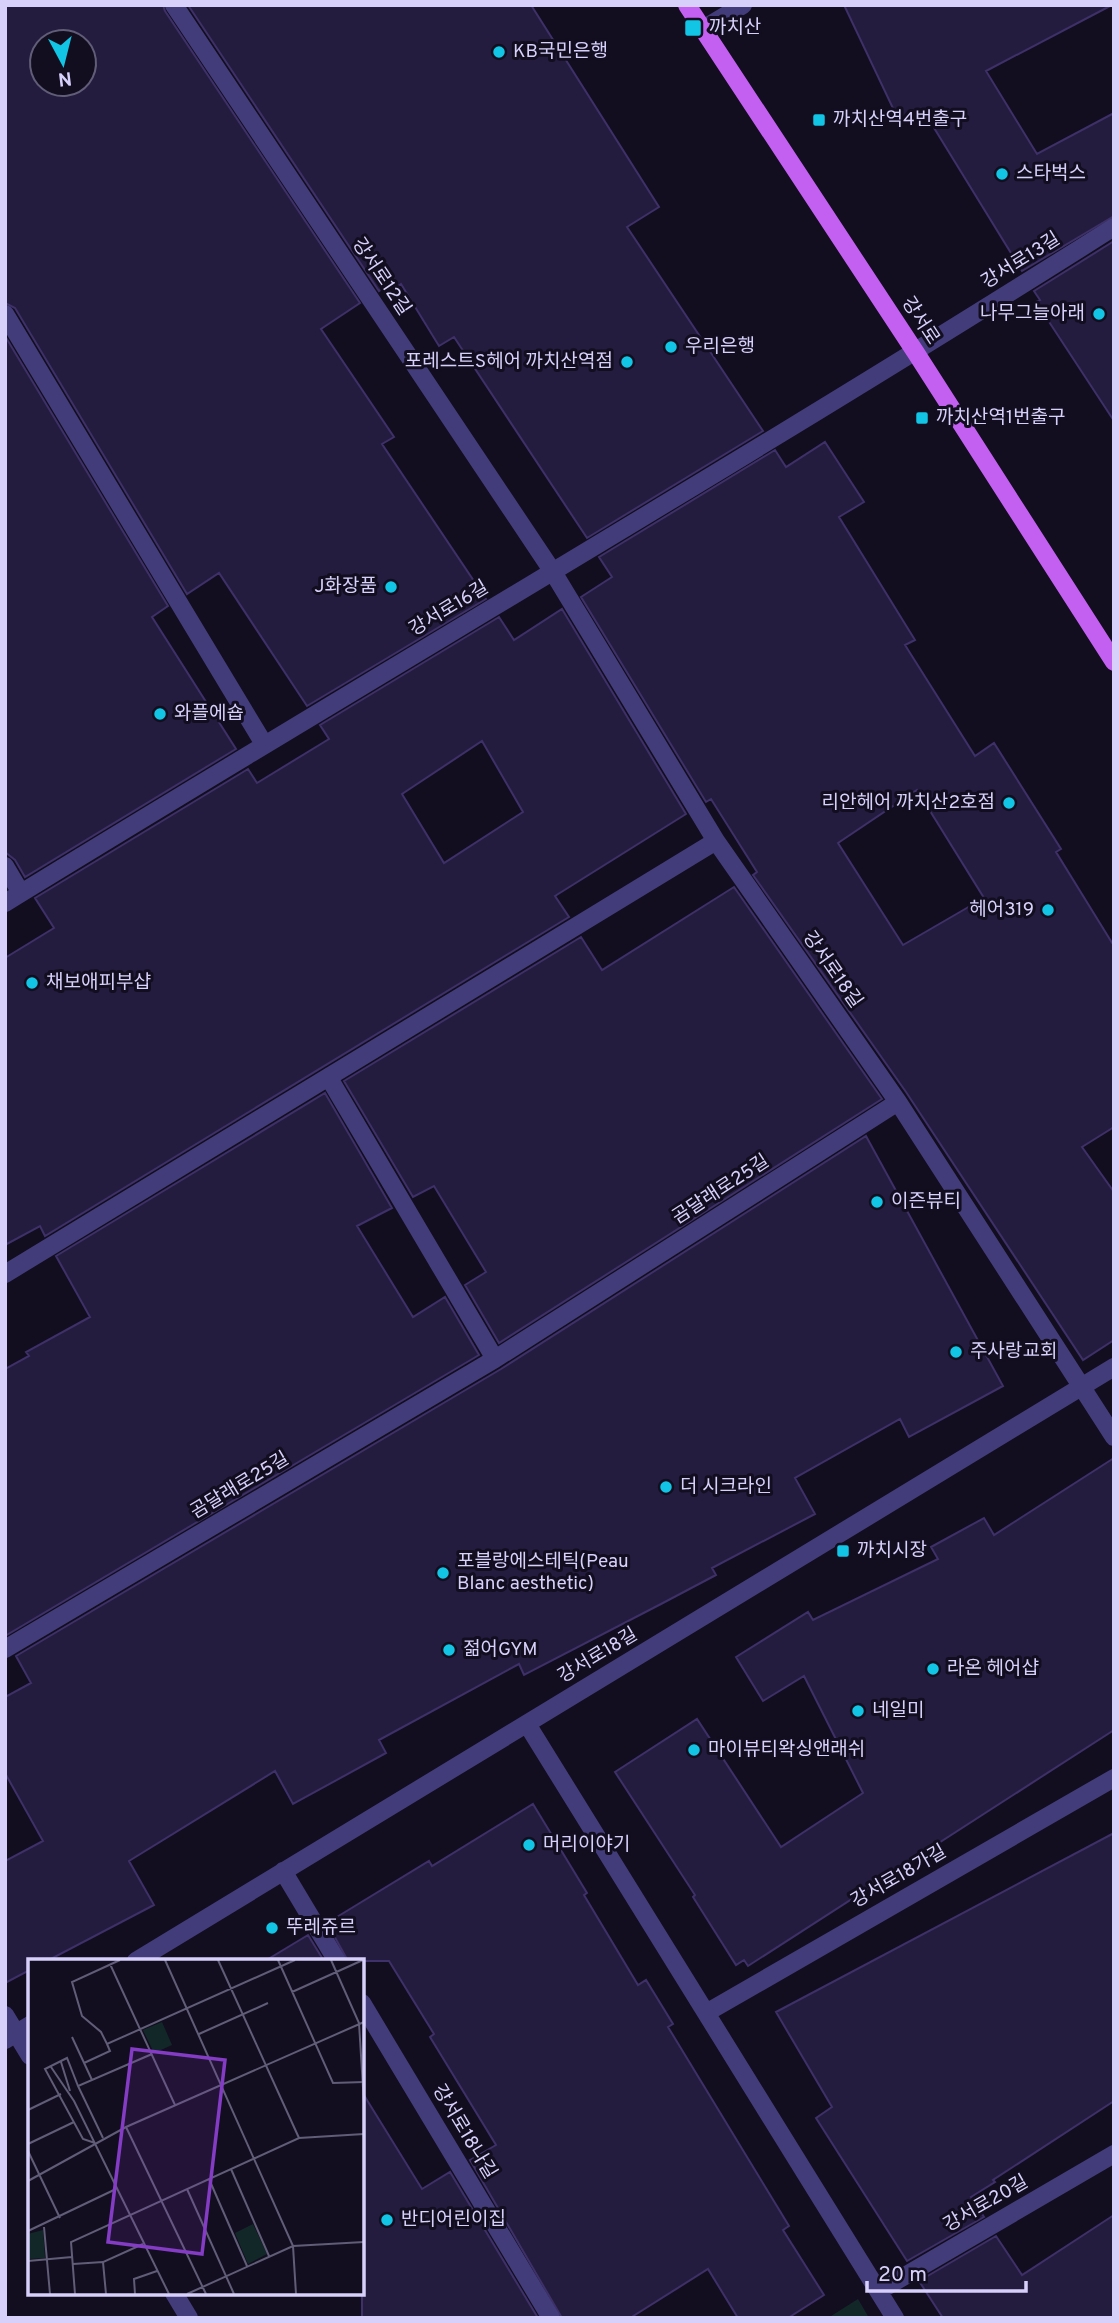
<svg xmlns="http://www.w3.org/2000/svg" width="1119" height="2323" font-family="Overpass,'Noto Sans KR',sans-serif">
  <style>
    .green { fill: #122828 }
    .building { fill: #241c3e; stroke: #3e3068; stroke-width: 2; fill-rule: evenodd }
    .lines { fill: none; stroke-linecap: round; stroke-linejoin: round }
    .minor { stroke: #423d7a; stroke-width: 18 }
    .major { stroke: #c360f2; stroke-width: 18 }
    .poi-dot { fill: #12c5e5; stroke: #120e1f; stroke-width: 2.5 }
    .labels { text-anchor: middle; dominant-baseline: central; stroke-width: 6; stroke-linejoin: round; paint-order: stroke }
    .poi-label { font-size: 19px; fill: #d7d0fb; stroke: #120e1f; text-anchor: start }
    .street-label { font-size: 19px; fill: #d7d0fb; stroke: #120e1f }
    .inset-road { fill: none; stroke: #615c77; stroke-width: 2 }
    .view { fill: #843cc5; fill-opacity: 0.15; stroke: #843cc5; stroke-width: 3.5 }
    .inset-edge { fill: none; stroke: #d7d0fb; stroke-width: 3.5 }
  </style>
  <rect width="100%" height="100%" fill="#120e1f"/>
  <path class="green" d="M 858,2299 L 869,2318 L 828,2318 Z"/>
  <path class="building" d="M 5,5 L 163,5 L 165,11 L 360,303 L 321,329 L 394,437 L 382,444 L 486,599 L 307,706 L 219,573 L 187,594 L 15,308 L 5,303 ZM 42,42 L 84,42 L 84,84 L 42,84 Z
    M 188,5 L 531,5 L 659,207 L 627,227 L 763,431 L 587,538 L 454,337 L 439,346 L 401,284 L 396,288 L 392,282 L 379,291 Z
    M 844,5 L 1112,5 L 986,71 L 1037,154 L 1114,113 L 1114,216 L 1022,271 L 923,110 L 899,121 Z
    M 1114,241 L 1114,421 L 1036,302 L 1040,300 L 1034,291 Z
    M 5,336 L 168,606 L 152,617 L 236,749 L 25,877 L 15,860 L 5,852 Z
    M 825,442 L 864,502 L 839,517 L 915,640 L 905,645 L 975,756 L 994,743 L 1061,849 L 1056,852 L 1114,946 L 1114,1127 L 1082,1147 L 1114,1192 L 1114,1340 L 1083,1360 L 906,1092 L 753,875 L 757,872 L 711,799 L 706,802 L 581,597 L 612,577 L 599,557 L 775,450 L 786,467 ZM 917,790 L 984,898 L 903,945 L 838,843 Z
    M 562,609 L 686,814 L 555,896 L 569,917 L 45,1236 L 40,1226 L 5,1245 L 5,958 L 54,928 L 35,898 L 248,769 L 257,783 L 329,739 L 320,725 L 499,617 L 514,640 ZM 482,741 L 523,812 L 444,863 L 402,794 Z
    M 734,887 L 882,1099 L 499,1343 L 465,1285 L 486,1272 L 434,1186 L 413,1197 L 344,1081 L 581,937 L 602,970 Z
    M 325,1093 L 392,1208 L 357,1226 L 413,1317 L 445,1297 L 479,1355 L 5,1636 L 5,1369 L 29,1356 L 26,1352 L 90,1317 L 56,1256 Z
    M 866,1136 L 1003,1386 L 909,1437 L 900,1419 L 795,1478 L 815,1514 L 712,1568 L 716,1575 L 661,1604 L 524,1675 L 519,1664 L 379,1740 L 386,1753 L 293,1804 L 275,1771 L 129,1861 L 154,1905 L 47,1961 L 30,1961 L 30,1970 L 5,1983 L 5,1861 L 43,1841 L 5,1773 L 5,1697 L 31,1683 L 16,1656 L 501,1369 Z
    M 1114,1458 L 1114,1730 L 748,1966 L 744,1960 L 736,1965 L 693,1897 L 695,1895 L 615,1772 L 697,1719 L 781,1847 L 863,1793 L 804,1676 L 763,1701 L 736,1657 L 808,1612 L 813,1620 L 938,1559 L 931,1547 L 984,1518 L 994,1535 Z
    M 533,1804 L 587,1893 L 584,1895 L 638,1985 L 646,1980 L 673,2024 L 668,2027 L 789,2226 L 783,2230 L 824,2295 L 788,2318 L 738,2318 L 708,2269 L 630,2318 L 562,2318 L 470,2160 L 496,2145 L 430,2037 L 434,2034 L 389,1961 L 348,1961 L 327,1923 L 429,1861 L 432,1866 Z
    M 1114,1833 L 1114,2101 L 993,2180 L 995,2182 L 971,2197 L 984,2217 L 907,2261 L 816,2118 L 832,2107 L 776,2012 Z
    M 308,1935 L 324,1961 L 265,1961 Z
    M 362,2092 L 422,2189 L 450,2172 L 538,2318 L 362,2318 Z
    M 1114,2215 L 1114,2318 L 943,2318 L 919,2281 L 996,2236 L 1022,2275 Z"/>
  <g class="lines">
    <path class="minor" d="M 174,5 L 553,572 L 716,841 L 898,1102 L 1114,1437
      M 703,29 L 743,5
      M 5,314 L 264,744
      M 5,866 L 21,893
      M 5,903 C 374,676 748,459 1114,227
      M 329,1078 L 495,1359
      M 5,1274 L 716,841
      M 5,1649 L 495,1359 L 898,1102
      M 527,1724 L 895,2318
      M 283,1871 L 337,1961
      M 136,1961 L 1114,1367
      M 362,2003 L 551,2318
      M 706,2013 L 1114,1778
      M 5,2015 L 30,2056
      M 5,2040 L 30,2025
      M 879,2291 L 1114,2154
      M 174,2293 L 189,2318"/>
    <path class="major" d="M 687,5 L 916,353 L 1114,662"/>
  </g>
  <g class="poi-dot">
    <rect x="684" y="19" width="18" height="18" rx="3.5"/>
    <circle cx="499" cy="52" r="7"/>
    <rect x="812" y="113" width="14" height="14" rx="3.5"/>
    <circle cx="1002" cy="174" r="7"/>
    <circle cx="1099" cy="314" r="7"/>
    <circle cx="671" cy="347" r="7"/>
    <circle cx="627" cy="362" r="7"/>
    <rect x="915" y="411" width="14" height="14" rx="3.5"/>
    <circle cx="391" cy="587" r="7"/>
    <circle cx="160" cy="714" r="7"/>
    <circle cx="1009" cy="803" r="7"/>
    <circle cx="1048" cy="910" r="7"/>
    <circle cx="32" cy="983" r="7"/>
    <circle cx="877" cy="1202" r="7"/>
    <circle cx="956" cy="1352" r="7"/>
    <circle cx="666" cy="1487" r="7"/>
    <rect x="836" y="1544" width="14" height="14" rx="3.5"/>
    <circle cx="443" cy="1573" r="7"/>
    <circle cx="449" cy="1650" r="7"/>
    <circle cx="933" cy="1669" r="7"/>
    <circle cx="858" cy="1711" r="7"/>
    <circle cx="694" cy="1750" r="7"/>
    <circle cx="529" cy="1845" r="7"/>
    <circle cx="272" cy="1928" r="7"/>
    <circle cx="387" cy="2220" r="7"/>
  </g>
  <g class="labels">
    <g class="poi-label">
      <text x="709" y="28">까치산</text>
      <text x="513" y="52">KB국민은행</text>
      <text x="833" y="120">까치산역4번출구</text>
      <text x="1016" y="174">스타벅스</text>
      <text x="1085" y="314" text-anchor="end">나무그늘아래</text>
      <text x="685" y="347">우리은행</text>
      <text x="613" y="362" text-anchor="end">포레스트S헤어 까치산역점</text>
      <text x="936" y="418">까치산역1번출구</text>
      <text x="377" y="587" text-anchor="end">J화장품</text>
      <text x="174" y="714">와플에숍</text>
      <text x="995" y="803" text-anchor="end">리안헤어 까치산2호점</text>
      <text x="1034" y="910" text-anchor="end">헤어319</text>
      <text x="46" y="983">채보애피부샵</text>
      <text x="891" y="1202">이즌뷰티</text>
      <text x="970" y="1352">주사랑교회</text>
      <text x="680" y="1487">더 시크라인</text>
      <text x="857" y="1551">까치시장</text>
      <text x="457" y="1562">포블랑에스테틱(Peau<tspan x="457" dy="22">Blanc aesthetic)</tspan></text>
      <text x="463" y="1650">젊어GYM</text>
      <text x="947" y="1669">라온 헤어샵</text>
      <text x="872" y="1711">네일미</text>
      <text x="708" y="1750">마이뷰티왁싱앤래쉬</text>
      <text x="543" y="1845">머리이야기</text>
      <text x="286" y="1928">뚜레쥬르</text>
      <text x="401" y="2220">반디어린이집</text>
    </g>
    <g class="street-label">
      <text transform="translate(1021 261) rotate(-32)">강서로13길</text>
      <text transform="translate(381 277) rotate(56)">강서로12길</text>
      <text transform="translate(920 321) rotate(57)">강서로</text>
      <text transform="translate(449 609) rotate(-31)">강서로16길</text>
      <text transform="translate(832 970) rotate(55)">강서로18길</text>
      <text transform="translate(721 1190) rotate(-33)">곰달래로25길</text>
      <text transform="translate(240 1486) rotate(-31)">곰달래로25길</text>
      <text transform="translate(598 1656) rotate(-31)">강서로18길</text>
      <text transform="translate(899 1877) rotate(-30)">강서로18가길</text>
      <text transform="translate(464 2132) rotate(59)">강서로18나길</text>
      <text transform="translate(986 2204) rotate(-30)">강서로20길</text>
    </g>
  </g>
  <g transform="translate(28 1959)">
    <rect width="336" height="336" fill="#120e1f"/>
    <path d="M 134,63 L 144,86 L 126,94 L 115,71 ZM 225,265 L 239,295 L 220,305 L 207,274 ZM 15,271 L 17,299 L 0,300 L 0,275 Z" fill="#122828"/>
    <path class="inset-road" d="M 92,1 L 44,23 L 54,57 L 73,73 L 79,85 L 267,1M 137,1 L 265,287 L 268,335M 190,1 L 271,179M 250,1 L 305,124 L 336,123M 303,1 L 331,64 L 336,145M 82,5 L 147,146M 264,33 L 335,1M 171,75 L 240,44M 44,78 L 64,121M 33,103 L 42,132M 56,104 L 82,92 L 79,85M 23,108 L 46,142 L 141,335M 50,127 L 39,99 L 17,110 L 55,180 L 67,184M 0,151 L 33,135M 98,168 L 178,335M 75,179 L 50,127 L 124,95M 0,185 L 46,163M 0,192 L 32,259M 203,210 L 241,297M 181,220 L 219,307M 0,222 L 98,168 L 336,63M 159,230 L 206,335M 16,268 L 22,335M 0,272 L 88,230M 0,302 L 44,298M 45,305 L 75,303M 47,335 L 43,283 L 271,179 L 336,175M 78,335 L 75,303 L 115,285M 107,335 L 106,320 L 129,312M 159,335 L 265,287 L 336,283"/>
    <path class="view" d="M 104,90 L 197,101 L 174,295 L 80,283 Z"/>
    <rect width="336" height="336" class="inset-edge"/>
  </g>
  <rect width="1119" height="2323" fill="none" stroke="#d7d0fb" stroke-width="14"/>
  <g transform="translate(63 63) rotate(173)"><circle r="33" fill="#120e1f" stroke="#615c77" stroke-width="2"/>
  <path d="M0-5L12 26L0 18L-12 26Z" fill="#12c5e5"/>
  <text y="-10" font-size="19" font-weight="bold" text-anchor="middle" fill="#d7d0fb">N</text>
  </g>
  <path d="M867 2281v10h159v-10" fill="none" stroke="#d7d0fb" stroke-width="3.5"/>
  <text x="878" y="2281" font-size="21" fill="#d7d0fb" stroke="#120e1f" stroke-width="5" paint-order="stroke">20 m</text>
</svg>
